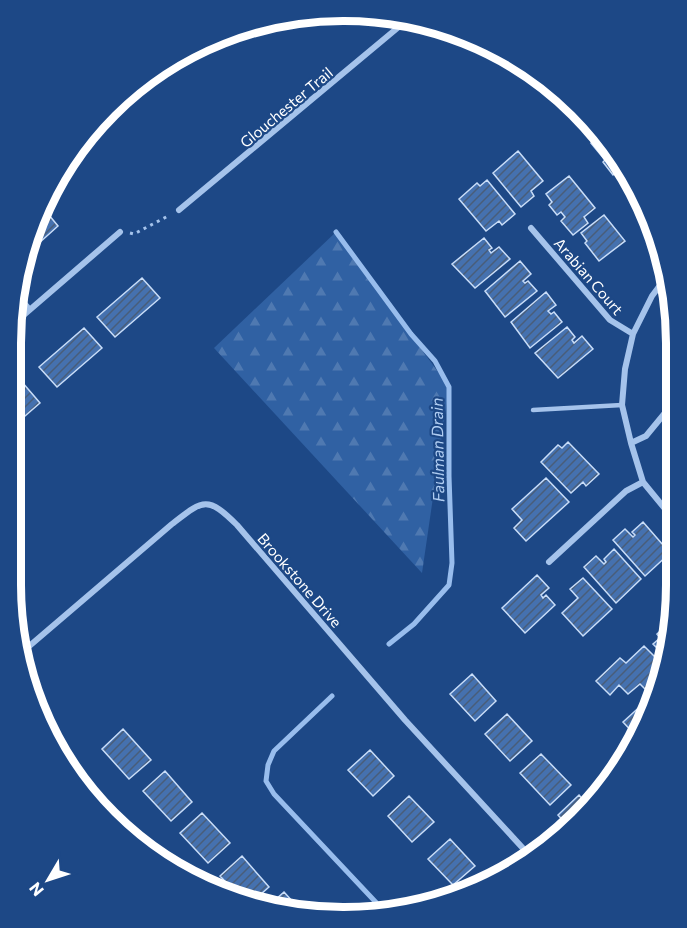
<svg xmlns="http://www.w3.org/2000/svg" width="687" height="928" font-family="Commissioner,sans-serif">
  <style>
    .forest { fill: url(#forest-firs) }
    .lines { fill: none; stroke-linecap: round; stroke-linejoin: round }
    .stream { stroke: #98bded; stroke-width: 5 }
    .building { fill: url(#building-hatch); stroke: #c9ddf8; stroke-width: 1.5 }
    .path { stroke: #a5c3eb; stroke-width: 3; stroke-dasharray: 3 4.5; stroke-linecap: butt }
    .service { stroke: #a5c3eb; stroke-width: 4.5 }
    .minor { stroke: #a5c3eb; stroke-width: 6 }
    .labels { text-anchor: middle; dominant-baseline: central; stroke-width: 4.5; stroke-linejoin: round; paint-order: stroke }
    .street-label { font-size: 15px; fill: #fff; stroke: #1d4886 }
    .water-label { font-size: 16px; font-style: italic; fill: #b0cdf2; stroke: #1d4886 }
    .rim { fill: none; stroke: #fff; stroke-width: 8 }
  </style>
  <defs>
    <pattern id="forest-firs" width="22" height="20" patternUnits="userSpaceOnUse" patternTransform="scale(1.5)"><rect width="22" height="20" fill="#3061a3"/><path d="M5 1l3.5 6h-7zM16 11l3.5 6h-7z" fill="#4f79b1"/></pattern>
    <pattern id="building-hatch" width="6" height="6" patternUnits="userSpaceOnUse" patternTransform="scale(1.5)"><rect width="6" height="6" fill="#4571af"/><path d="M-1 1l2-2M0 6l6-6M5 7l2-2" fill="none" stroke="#495d79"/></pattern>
  </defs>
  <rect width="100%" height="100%" fill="#1d4886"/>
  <path class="forest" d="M 336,232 L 449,387 L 422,573 L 214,348 Z"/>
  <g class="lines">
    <path class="stream" d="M 336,232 L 411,334 L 435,361 L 449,387 L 449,476 L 452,563 L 449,585 L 414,624 L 389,644
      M 332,696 L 274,751 L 268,765 L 266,781 L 274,794 L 385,912"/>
  </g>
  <path class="building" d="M 601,135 L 608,141 L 623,167 L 613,175 L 603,162 L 605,160 L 591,143 Z
    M 518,151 L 543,181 L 531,191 L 534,196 L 521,207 L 493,173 Z
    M 627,173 L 632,182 L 626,187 L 620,179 Z
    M 569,176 L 595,208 L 584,217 L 588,223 L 573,235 L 561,221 L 565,217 L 561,212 L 557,215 L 549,205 L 552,202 L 546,194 Z
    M 487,180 L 515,214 L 502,225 L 499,221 L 486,231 L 459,199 L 477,183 L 480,186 Z
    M 44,209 L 58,226 L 38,244 L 31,236 Z
    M 604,215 L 625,241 L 599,261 L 585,243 L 587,241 L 581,233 Z
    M 484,238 L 492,248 L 489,250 L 491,253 L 499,247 L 510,259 L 475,288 L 452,264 Z
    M 520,261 L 531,274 L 523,281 L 525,283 L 528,281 L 537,291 L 505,317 L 485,291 Z
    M 142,278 L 160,298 L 115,337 L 97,317 Z
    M 546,292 L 556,305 L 548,311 L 551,314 L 554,312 L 562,322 L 530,348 L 511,322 Z
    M 567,327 L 575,337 L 572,340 L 574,343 L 582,336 L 593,349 L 558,378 L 535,353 Z
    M 84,328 L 102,348 L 57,387 L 39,367 Z
    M 22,382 L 40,403 L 11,428 L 11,392 Z
    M 568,442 L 599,474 L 586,486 L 583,482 L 571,493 L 541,462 L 558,445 L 562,448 Z
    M 546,478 L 569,502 L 526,541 L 514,528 L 522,520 L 512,509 Z
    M 643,522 L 670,553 L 645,576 L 613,540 L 625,529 L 633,537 L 635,535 L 632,532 Z
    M 614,549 L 641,579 L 616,603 L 584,567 L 596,556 L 604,564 L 606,562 L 604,559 Z
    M 537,575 L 549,588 L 541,595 L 543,598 L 546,595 L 555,605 L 525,633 L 502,608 Z
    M 583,578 L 612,609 L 583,636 L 562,613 L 578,598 L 570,589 Z
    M 674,618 L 666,657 L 653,644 L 660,638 L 657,634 Z
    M 644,646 L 664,666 L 659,689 L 654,683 L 646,690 L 640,684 L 628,694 L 619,685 L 610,695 L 596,681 L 620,658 L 626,663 Z
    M 472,674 L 496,701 L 475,721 L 450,694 Z
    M 645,702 L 651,708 L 638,738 L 623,722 Z
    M 507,714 L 532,741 L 510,761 L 485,734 Z
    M 123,729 L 151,760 L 129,779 L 102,749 Z
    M 370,750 L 394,776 L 373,796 L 348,770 Z
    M 541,754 L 571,785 L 550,805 L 520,773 Z
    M 165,771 L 192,802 L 171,821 L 143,791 Z
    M 579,795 L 586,803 L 567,825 L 558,815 Z
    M 409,796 L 434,822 L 412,842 L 388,816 Z
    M 202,813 L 230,843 L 208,863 L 180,833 Z
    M 450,839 L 475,866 L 453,885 L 428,859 Z
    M 242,856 L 269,887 L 252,902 L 241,898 L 220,876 Z
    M 485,879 L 488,882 L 470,892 Z
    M 284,892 L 303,913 L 278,911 L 267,907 Z"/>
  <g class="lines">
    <path class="path" d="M 130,233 L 134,234 L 170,215"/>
    <path class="service" d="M 533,410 L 622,405"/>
    <path class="minor" d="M 179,210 L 407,20
      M 531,228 L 610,320 L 633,334
      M 667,276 L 652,296 L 633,334 L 625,369 L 622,405 L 631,443 L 643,482 L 675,521
      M 16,294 L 29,309
      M 11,326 L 120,232
      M 631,443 L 646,436 L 674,402
      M 549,562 L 626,491 L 643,482
      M 20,654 L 172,524 C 203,500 207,495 237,525 L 405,720 L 531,857"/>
  </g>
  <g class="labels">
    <g class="street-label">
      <text transform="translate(286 107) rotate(-40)">Glouchester Trail</text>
      <text transform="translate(589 276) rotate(49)">Arabian Court</text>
      <text transform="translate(300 580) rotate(49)">Brookstone Drive</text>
    </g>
    <g class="water-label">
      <text transform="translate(437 450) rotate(-91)">Faulman Drain</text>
    </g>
  </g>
  <path d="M0 0H687V928H0ZM343 21H344A322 322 0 0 1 666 343V585A322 322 0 0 1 344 907H343A322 322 0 0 1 21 585V343A322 322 0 0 1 343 21Z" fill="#1d4886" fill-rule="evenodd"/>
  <path class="rim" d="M343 21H344A322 322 0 0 1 666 343V585A322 322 0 0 1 344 907H343A322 322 0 0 1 21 585V343A322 322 0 0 1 343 21Z"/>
  <g transform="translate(48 880) rotate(231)" stroke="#1d4886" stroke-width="4.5" paint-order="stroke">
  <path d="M0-4.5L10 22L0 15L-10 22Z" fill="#ffffff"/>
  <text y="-9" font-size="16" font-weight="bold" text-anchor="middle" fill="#ffffff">N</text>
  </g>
</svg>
